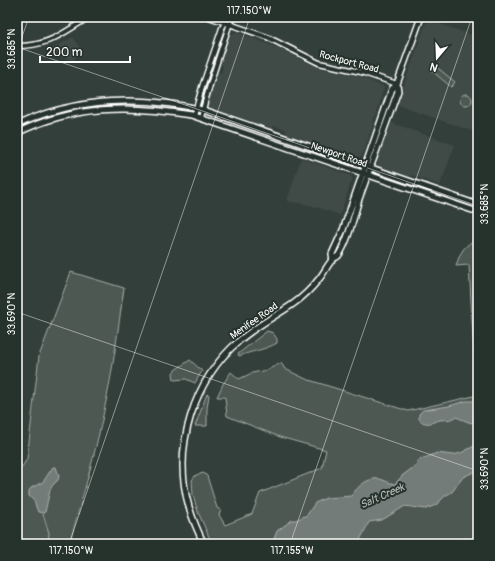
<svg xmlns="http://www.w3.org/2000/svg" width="495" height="561" font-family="Pangolin,sans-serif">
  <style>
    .built { fill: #404c47 }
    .green { fill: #4d5853; stroke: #a6aca9 }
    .water { fill: #737b78; stroke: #abb0ae }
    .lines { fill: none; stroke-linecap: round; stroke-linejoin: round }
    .stream { stroke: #abb0ae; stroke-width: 1 }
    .tertiary-casing { stroke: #fff; stroke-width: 7 }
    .primary-casing { stroke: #fff; stroke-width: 8 }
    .tertiary { stroke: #26332d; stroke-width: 4 }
    .primary { stroke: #26332d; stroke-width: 5 }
    .ticks { fill: none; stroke: #fff; stroke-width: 1; stroke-opacity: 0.45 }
    .labels { text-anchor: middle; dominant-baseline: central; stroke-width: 4; stroke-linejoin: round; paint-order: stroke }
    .street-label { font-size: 10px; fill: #fff; stroke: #26332d }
    .water-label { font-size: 11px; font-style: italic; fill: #b9bdbc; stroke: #26332d }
    .neatline { fill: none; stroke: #fff; stroke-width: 1.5 }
    .ticks-label { font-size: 10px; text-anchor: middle; fill: #fff }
  </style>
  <rect width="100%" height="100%" fill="#333f3a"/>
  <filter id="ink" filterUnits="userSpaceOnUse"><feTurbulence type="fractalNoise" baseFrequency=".025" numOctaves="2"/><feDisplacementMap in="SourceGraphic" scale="8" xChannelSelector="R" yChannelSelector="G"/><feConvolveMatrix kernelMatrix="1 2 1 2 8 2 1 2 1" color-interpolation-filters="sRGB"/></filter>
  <g filter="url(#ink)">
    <path class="built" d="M 430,21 L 478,37 L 478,133 L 397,105 L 426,23 Z
      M 237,32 L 283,50 L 302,60 L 320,68 L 361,77 L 384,87 L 376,116 L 373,118 L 372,123 L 373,125 L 362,156 L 357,158 L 287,134 L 285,129 L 275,126 L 271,128 L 211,108 L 208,101 L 217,73 L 221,73 L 223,67 L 221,63 L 231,34 Z
      M 73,37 L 79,46 L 74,61 L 51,53 L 50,50 Z
      M 392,123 L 455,145 L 440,185 L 411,175 L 408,176 L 379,166 L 377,160 Z
      M 301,158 L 351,176 L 352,179 L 340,215 L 310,205 L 287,201 Z"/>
    <path class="green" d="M 434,65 L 455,82 L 451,87 L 431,70 Z
      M460 100a6 6 0 1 1 12 0a6 6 0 1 1-12 0Z
      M 478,238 L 478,387 L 473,338 L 469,265 L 456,266 C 461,250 464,246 478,238 Z
      M 71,272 L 124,288 C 118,329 113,371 104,411 C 95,454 83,496 71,538 L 71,544 L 17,544 L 17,475 L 27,459 L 39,356 Z
      M 267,331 L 273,333 L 277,339 L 277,343 C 265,350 252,351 239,356 L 238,354 Z
      M 190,360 L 202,371 L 195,383 L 186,379 L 174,380 L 173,373 L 175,370 Z
      M 281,363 L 285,369 L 306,379 L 408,411 L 478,395 L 478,543 L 464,538 L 459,544 L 212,544 L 198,512 L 193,495 L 192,480 L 196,475 L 204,473 L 207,476 L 217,508 L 221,510 L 219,515 L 225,525 L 252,514 L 260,493 L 322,468 L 326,450 L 280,437 L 227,416 L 225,397 L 217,397 L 223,384 L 231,372 L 239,379 L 252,373 L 267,370 Z
      M 207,394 L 209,395 L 207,408 L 207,426 L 195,426 Z"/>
    <path class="water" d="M 466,401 L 478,401 L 478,418 L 471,423 L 456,417 C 447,421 449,419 440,420 C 432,422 426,427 419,419 L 419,414 L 423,410 L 449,406 Z
      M 474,446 L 478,446 L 478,470 L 463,477 L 452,492 L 445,496 L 436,505 L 426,509 L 405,506 L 382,520 L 369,522 L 358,544 L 338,544 L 326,542 L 311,544 L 272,544 L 277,531 L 292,520 L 296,520 L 307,515 L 315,503 L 326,498 L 351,496 C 358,486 370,475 383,480 C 388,482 390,483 395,484 L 403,475 L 414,467 L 419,460 L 437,453 L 452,455 L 461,453 Z
      M 53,467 L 56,467 L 59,476 L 58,480 L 52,486 L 50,490 L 45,512 L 43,513 L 38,512 L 34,501 L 29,496 L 29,491 L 31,488 L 43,482 Z"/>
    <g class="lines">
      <path class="stream" d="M 43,514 L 49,533 L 48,544
        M 17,533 L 21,544"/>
      <g class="tertiary-casing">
        <path id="tertiary" d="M 209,17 L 267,37 L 319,63 L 361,72 L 397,84
          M 17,46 C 51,46 63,32 90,17
          M 194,116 L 202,87 L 222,28 L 228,17
          M 201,118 C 209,84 221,50 232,17"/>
      </g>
      <g class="primary-casing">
        <path id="primary" d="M 17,125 C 75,97 145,95 207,111 L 478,205
          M 17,133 C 73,105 130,105 191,115 L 478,212
          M 333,260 L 332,254 L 343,230 L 392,89 L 397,84 L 421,17
          M 204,544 C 198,532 193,520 189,507 C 172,448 193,380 240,340 C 256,326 276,316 293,304 C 303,297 312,288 319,279 C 324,273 328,264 333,259 C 336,256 335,259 338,256 C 348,243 354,215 359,199 C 372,163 385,127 398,91 L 397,84"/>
      </g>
      <use href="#tertiary" class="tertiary"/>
      <use href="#primary" class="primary"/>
    </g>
  </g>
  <path class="ticks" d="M 17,47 L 478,206M 17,51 L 29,17M 17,312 L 478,471M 69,544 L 250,17M 290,544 L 472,17"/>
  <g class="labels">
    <g class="street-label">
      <text transform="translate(349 62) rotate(15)">Rockport Road</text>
      <text transform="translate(339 155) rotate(19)">Newport Road</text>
      <text transform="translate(254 321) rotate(-35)">Menifee Road</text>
    </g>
    <g class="water-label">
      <text transform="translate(382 496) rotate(-24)">Salt Creek</text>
    </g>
  </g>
  <rect width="495" height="561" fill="none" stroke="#26332d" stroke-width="44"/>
  <g transform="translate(437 58) rotate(199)" stroke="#26332d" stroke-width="3" paint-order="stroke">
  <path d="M0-3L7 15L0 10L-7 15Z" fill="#ffffff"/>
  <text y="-6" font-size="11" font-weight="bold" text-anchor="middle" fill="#ffffff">N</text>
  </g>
  <path d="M40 56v6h90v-6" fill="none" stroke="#ffffff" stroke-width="2"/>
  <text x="46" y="56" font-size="12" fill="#ffffff" stroke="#26332d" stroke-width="3" paint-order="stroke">200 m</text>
  <rect x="22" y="22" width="451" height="517" class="neatline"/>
  <g class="ticks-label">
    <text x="249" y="14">117.150°W</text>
    <text transform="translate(11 49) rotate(-90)" y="4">33.685°N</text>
    <text transform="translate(484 204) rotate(-90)" y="4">33.685°N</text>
    <text transform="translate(11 314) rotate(-90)" y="4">33.690°N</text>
    <text transform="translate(484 469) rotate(-90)" y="4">33.690°N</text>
    <text x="71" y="554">117.150°W</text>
    <text x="292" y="554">117.155°W</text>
  </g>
</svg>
